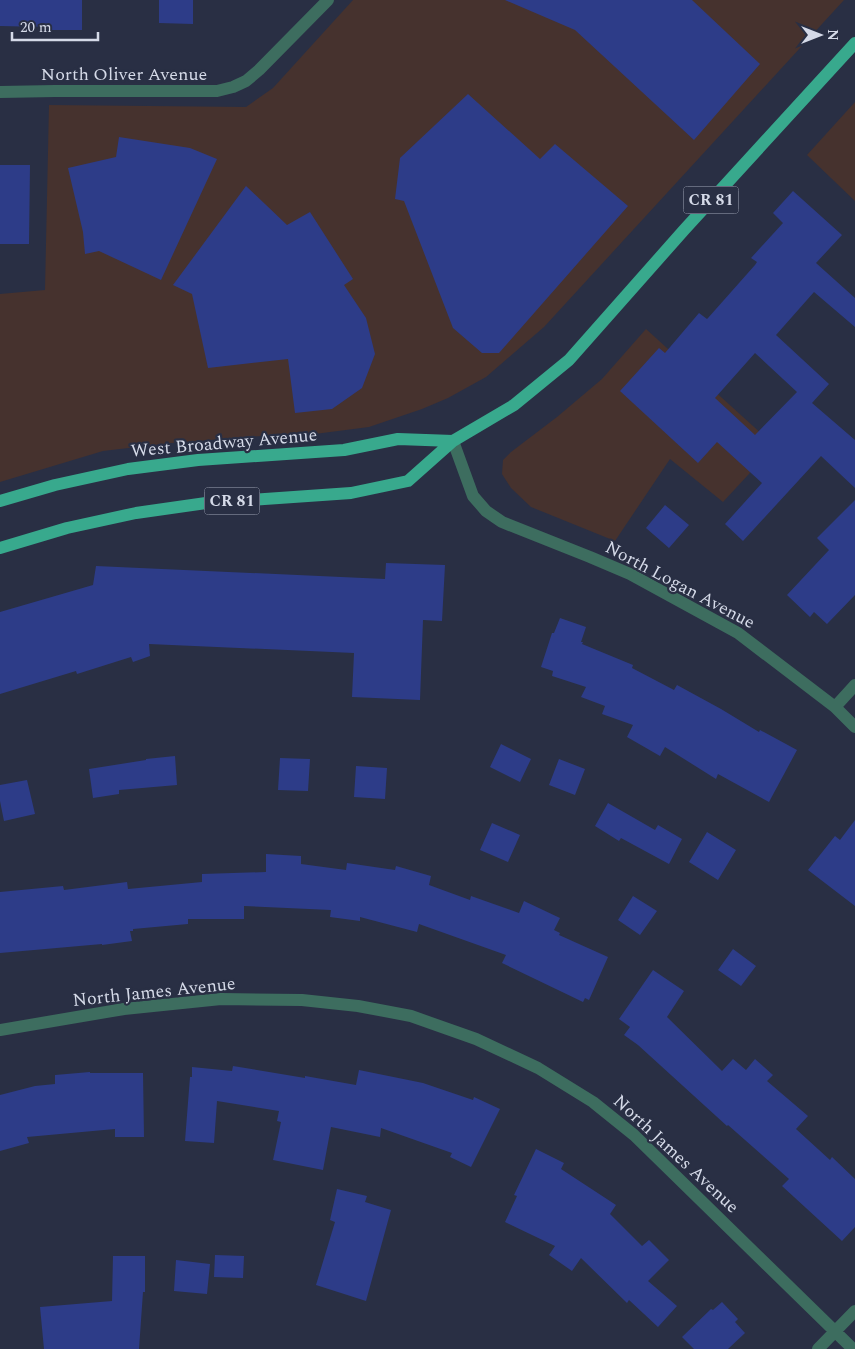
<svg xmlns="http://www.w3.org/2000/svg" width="855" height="1349" font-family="Spectral,serif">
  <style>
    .commercial { fill: #46322e }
    .building { fill: #2d3c88; fill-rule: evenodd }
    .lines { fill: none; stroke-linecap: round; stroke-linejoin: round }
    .street { stroke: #3d6d5f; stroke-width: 12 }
    .primary { stroke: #38a98d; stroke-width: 12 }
    .labels { text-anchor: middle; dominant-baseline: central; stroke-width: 4.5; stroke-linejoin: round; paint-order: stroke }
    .shield { fill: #292f44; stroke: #a1a7b7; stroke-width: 1 }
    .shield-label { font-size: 16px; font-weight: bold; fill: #d5dae8 }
    .street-label { font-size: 18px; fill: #d5dae8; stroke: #292f44 }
  </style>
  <rect width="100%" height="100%" fill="#292f44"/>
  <path class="commercial" d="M 353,0 L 844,0 L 544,327 L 486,377 L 448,398 L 422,409 L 369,427 L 307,435 L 261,436 L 171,443 L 103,451 L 0,482 L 0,294 L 45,290 L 49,105 L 246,107 L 273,88 Z
    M 855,102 L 855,201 L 807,155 Z
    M 646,329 L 775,446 L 723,502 L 670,459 L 615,541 L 531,507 L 511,488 L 502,474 L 503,460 L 511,452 L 557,417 L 602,379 Z"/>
  <path class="building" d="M 0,0 L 82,0 L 82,30 L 46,30 L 46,27 L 0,26 Z
    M 159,0 L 193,0 L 193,24 L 159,23 Z
    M 505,0 L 692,0 L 760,64 L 694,140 L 575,30 Z
    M 468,94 L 540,159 L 555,144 L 628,206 L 499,353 L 482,353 L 453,328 L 404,201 L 395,199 L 400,158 Z
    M 119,137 L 190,148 L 217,159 L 161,280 L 99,251 L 85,254 L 83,232 L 68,168 L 116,157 Z
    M 0,165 L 30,165 L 29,244 L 0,244 Z
    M 246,186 L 287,225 L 310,212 L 353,279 L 344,285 L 366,318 L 375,354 L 362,388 L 332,409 L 295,413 L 288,359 L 208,368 L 192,294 L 173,285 Z
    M 793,191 L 842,235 L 816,263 L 855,298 L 855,327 L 814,292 L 776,335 L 829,384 L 812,403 L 855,440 L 855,488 L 821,456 L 743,541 L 725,524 L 762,483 L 717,442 L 698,463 L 620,391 L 659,348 L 665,353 L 699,313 L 707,319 L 708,318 L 755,265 L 757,262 L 751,258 L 783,223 L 773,213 ZM 755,353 L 797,392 L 755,435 L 715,398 Z
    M 855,500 L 855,595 L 827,624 L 814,612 L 810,617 L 787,595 L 829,550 L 817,538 Z
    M 665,505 L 689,525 L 669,548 L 646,528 Z
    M 386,563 L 445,565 L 442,621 L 423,620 L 420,700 L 352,697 L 354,653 L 149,644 L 150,656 L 133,662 L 131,657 L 77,674 L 76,671 L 0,694 L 0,612 L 93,585 L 96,566 L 385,579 Z
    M 560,618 L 586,627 L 581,642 L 583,642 L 582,644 L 633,665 L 632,668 L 674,690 L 677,685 L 721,709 L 759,732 L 760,730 L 797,750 L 769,802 L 718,774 L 716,779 L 665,747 L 660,756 L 627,737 L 633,725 L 602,714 L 605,706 L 581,697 L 586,687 L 552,676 L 553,671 L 541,667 L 552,633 L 554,633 Z
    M 501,744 L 531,759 L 520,782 L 490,767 Z
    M 175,756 L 177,785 L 119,790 L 119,794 L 93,798 L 89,769 L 146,760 L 146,759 Z
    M 280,758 L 310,759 L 308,791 L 278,790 Z
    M 559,759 L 585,769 L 575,795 L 549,785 Z
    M 356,766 L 387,768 L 385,799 L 354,797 Z
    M 27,780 L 35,814 L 4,821 L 0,801 L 0,785 Z
    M 608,803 L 655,830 L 658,825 L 682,839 L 669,864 L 621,838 L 619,841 L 595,826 Z
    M 855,820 L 855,906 L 808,870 L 835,836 L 840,840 Z
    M 492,823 L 520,835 L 508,862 L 480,850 Z
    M 707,832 L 736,850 L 718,880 L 689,862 Z
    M 266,854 L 301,856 L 301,864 L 346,870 L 347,863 L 395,870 L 396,866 L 431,876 L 429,885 L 470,900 L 471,896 L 519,913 L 524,901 L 560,918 L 554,930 L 560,933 L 559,935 L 608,957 L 589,1000 L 585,998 L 583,1002 L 502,963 L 506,955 L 419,924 L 417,932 L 360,917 L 360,921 L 330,917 L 331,910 L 244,906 L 244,919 L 188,919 L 188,924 L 133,929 L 133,931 L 130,931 L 132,941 L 102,945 L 102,944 L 0,953 L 0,892 L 63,886 L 64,890 L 127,882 L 128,889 L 202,882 L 202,874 L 266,872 Z
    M 633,896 L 657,911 L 640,935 L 618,920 Z
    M 733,949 L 756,966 L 741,986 L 718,970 Z
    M 653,970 L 684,991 L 667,1017 L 722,1071 L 733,1059 L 746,1070 L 755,1059 L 773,1075 L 767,1081 L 808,1116 L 796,1129 L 830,1160 L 832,1157 L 855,1179 L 855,1227 L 842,1241 L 782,1186 L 789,1179 L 728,1125 L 727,1126 L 638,1045 L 624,1035 L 630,1027 L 619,1019 Z
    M 233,1066 L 305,1078 L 305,1076 L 356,1085 L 359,1070 L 423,1083 L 473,1100 L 474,1097 L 500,1109 L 471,1167 L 450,1157 L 452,1153 L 381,1128 L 380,1137 L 331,1127 L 323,1170 L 273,1160 L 281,1122 L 277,1121 L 279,1111 L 217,1101 L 214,1143 L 185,1141 L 190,1077 L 192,1077 L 192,1067 L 232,1071 Z
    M 90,1072 L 90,1073 L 143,1073 L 144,1137 L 115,1137 L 115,1129 L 27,1137 L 29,1143 L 0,1151 L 0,1095 L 35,1086 L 55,1084 L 55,1075 Z
    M 536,1149 L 564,1163 L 561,1169 L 616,1205 L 610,1214 L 642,1246 L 649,1240 L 669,1260 L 648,1281 L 677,1306 L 658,1327 L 629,1300 L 627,1303 L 581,1258 L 572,1271 L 549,1255 L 555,1246 L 505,1222 L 517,1196 L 514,1195 Z
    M 337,1189 L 367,1196 L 365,1202 L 391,1210 L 366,1301 L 316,1285 L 335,1222 L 330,1220 Z
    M 215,1255 L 244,1256 L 243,1278 L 214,1277 Z
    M 113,1256 L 145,1256 L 145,1292 L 143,1292 L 139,1349 L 44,1349 L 40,1307 L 112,1301 Z
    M 176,1260 L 210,1264 L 207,1294 L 174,1291 Z
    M 722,1302 L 738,1319 L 735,1322 L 745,1333 L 728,1349 L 694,1349 L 682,1337 L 711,1309 L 713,1310 Z"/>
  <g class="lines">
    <path class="street" d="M 0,92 L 55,91 L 217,91 L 233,87 L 246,81 L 259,70 L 328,0
      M 453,441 L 473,496 L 486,511 L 502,522 L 590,557 L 630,574 L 738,633 L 835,707 L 855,727
      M 835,707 L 855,685
      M 0,1030 L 124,1009 L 221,999 L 302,1000 L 358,1006 L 411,1016 L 476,1039 L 538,1068 L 593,1102 L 634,1135 L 853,1349
      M 818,1349 L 855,1311"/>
    <path class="primary" d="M 0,501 L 55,485 L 128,469 L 198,460 L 344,450 L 398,439 L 453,441
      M 0,548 L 67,528 L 136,513 L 206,503 L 351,493 L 408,481 L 453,441 L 514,405 L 569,360 L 684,230 L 855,43"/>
  </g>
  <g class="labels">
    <g class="shield">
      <rect x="683.5" y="186.5" width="55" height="27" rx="4"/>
      <rect x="204.5" y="487.5" width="55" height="27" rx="4"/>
    </g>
    <g class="shield-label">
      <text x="711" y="200">CR 81</text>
      <text x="232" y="501">CR 81</text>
    </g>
    <g class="street-label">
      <text x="124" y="74">North Oliver Avenue</text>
      <text transform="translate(224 443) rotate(-5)">West Broadway Avenue</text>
      <text transform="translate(680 585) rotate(28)">North Logan Avenue</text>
      <text transform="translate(154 992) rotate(-6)">North James Avenue</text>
      <text transform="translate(676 1154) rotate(43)">North James Avenue</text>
    </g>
  </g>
  <g transform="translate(820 35) rotate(90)" stroke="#292f44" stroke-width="4" paint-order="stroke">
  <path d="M0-4L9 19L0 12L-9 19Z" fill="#d5dae8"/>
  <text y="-8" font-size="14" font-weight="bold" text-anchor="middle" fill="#d5dae8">N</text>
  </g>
  <path d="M12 32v8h86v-8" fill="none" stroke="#d5dae8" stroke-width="2.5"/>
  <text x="20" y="32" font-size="15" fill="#d5dae8" stroke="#292f44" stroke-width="4" paint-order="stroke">20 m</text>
</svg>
